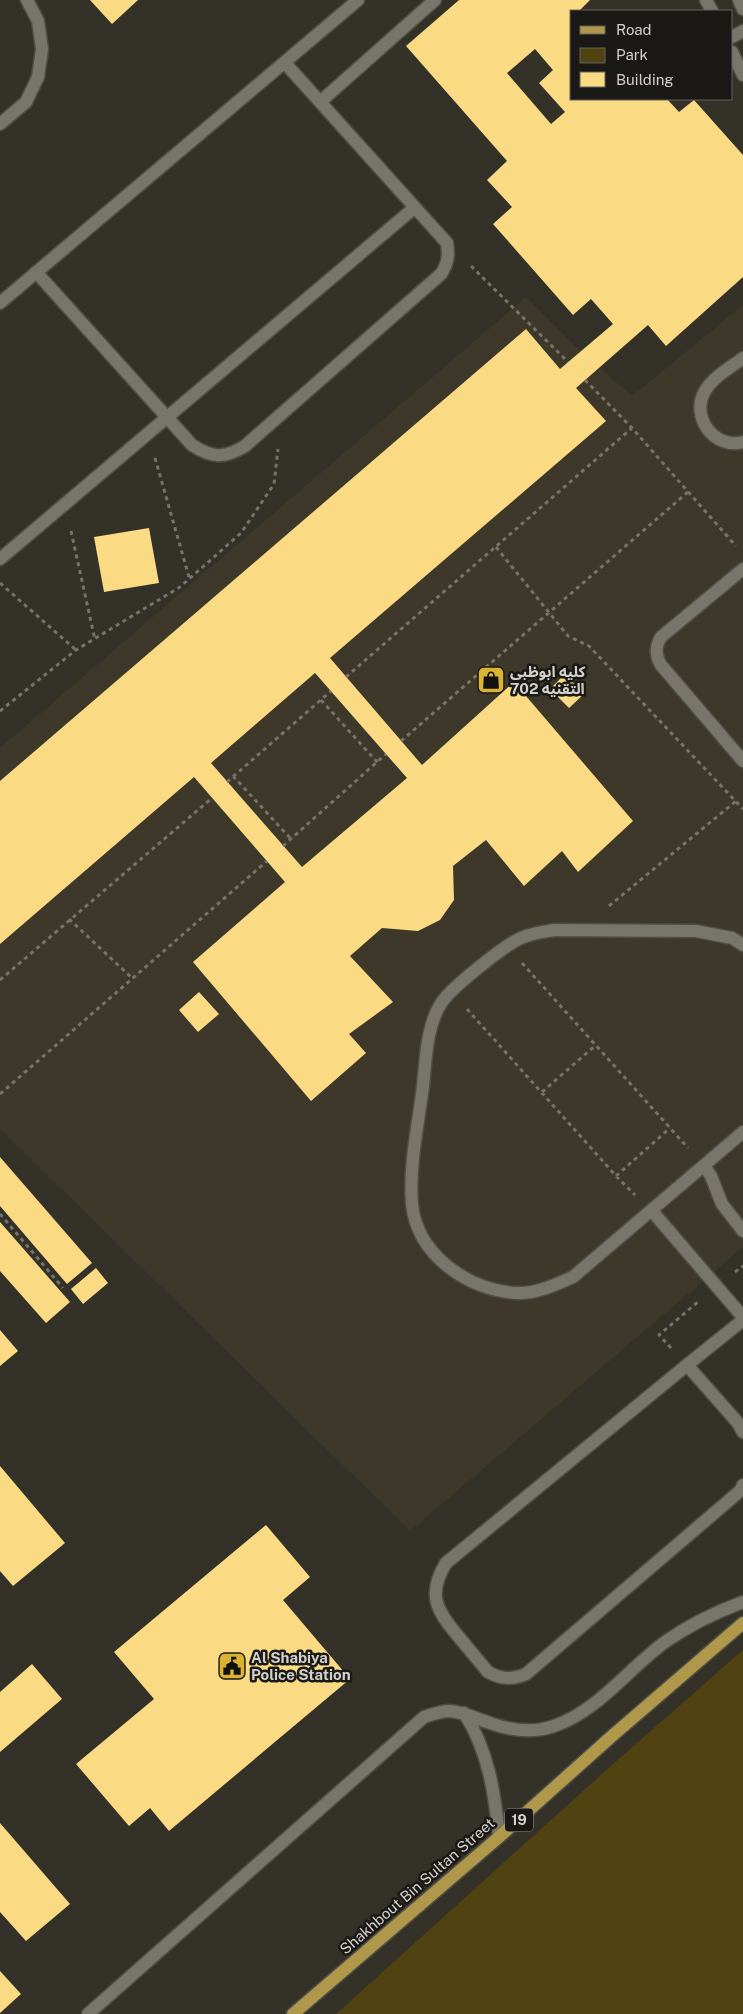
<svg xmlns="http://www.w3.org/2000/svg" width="743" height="2014" font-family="'Public Sans','Noto Sans Arabic',sans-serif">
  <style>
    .built { fill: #3d382a }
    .green { fill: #514211 }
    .building { fill: #fadb83; fill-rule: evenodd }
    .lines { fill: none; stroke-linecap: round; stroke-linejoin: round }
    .minor-casing { stroke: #4f4d45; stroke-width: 15 }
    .major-casing { stroke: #4f4d45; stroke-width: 15 }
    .path { stroke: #76736c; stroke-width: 3; stroke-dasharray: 4 4; stroke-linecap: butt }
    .minor { stroke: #78756b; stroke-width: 12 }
    .major { stroke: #b0984a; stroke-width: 12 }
    .labels { text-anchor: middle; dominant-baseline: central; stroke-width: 5; stroke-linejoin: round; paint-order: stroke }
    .shield { fill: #1a1915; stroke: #9c9a95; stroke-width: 1 }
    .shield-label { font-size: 14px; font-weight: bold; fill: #d3d1cc }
    .poi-label { font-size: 15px; font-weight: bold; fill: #d3d1cc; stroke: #1a1915; text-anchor: start }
    .street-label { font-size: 15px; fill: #d3d1cc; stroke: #1a1915 }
  </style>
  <rect width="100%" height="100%" fill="#343129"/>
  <path class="built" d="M 526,297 L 574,345 L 632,396 L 743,305 L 743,1247 L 410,1531 L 0,1129 L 0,748 Z"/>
  <path class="green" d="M 743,1650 L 743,2014 L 336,2014 L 613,1764 Z"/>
  <path class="building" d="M 90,0 L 138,0 L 112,24 Z
    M 459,0 L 590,0 L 579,11 L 572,11 L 572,99 L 667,99 L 679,112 L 694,100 L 743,155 L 743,277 L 666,346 L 648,325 L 576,388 L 606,421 L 330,658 L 422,765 L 514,682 L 633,821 L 578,872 L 562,851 L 524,886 L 486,840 L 453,866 L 454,900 L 440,920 L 418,931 L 382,928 L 350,956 L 393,1002 L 349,1034 L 366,1053 L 311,1101 L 193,962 L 285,882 L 194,777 L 0,944 L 0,781 L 526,329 L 560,369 L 613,324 L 591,299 L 573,315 L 493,224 L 512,207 L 487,180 L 507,161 L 406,46 ZM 535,49 L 553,70 L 539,83 L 565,112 L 551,124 L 507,73 ZM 315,673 L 407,778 L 302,867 L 211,763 Z
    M 149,528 L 159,583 L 104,592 L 94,537 Z
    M 565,674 L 584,694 L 569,708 L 550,689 Z
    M 199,992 L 219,1014 L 198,1032 L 179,1010 Z
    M 0,1157 L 92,1263 L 67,1284 L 0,1206 Z
    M 0,1222 L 70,1302 L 46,1323 L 0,1271 Z
    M 96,1268 L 108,1283 L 83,1304 L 71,1289 Z
    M 0,1330 L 18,1351 L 0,1366 Z
    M 0,1466 L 65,1543 L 13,1586 L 0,1571 Z
    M 266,1525 L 310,1577 L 283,1600 L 350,1679 L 169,1831 L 150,1808 L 129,1826 L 76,1764 L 154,1699 L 114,1652 Z
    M 32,1664 L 62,1699 L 0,1752 L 0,1692 Z
    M 0,1823 L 70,1904 L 26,1941 L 0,1912 Z
    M 0,1971 L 21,1994 L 0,2013 Z"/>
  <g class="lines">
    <g class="minor-casing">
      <path id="minor" d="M 706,0 L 712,11
        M 739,0 L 743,9
        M 732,37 L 743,31
        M 732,52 L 743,75
        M 320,102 L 435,0
        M 0,124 L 26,102 L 38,77 L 42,49 L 38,21 L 27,0
        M 36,272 L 192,445 C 212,458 224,459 245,446 L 441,274 C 448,263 449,256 447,243 L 285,63
        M 0,303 L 358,0
        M 743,358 C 731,367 713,377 705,391 C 690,416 714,450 743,442
        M 0,559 L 414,208
        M 743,569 L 661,637 C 655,647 655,655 661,665 L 743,761
        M 743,945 L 732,938 L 696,931 L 554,930 C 543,932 532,933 521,938 C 505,945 452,987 442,1002 C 425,1027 426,1065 422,1094 C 417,1130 409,1168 412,1204 C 417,1255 468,1290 516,1293 C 536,1294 555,1285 573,1277 L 743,1132
        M 704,1166 L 711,1176 L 722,1204 L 743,1231
        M 652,1211 L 743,1317
        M 687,1365 L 743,1320
        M 743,1432 L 738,1423 L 687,1365 L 446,1563 C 427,1594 436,1610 458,1636 C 468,1648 478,1660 488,1672 C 501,1679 512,1680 526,1674 L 740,1491 L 743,1485
        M 464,1713 C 488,1749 495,1794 499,1837
        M 88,2014 L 424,1717 C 433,1714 441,1711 450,1711 C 463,1712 475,1718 487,1722 C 508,1730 531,1734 554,1726 C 598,1711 628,1669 665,1642 C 689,1625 716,1612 743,1602"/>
    </g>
    <g class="major-casing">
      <path id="major" d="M 293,2014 L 499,1837 L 612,1736 L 743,1623"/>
    </g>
    <path class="path" d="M 471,266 L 568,362
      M 585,380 L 632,428 L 736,546
      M 155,458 L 189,577
      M 71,531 L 95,640
      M 496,547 L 568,636 L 589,646 L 743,809
      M 0,583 L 76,650
      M 346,677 L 632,428
      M 321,700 L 378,763
      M 0,711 L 76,650 L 180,587 L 241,533 L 274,484 L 278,449
      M 401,741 L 689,491
      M 233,776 L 291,839
      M 227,782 L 331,691
      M 283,846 L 386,754
      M 609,906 L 736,801
      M 69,919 L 132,978
      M 522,963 L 688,1148
      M 0,980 L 212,798
      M 467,1009 L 616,1176 L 635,1195
      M 542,1092 L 596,1045
      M 0,1094 L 267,861
      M 616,1176 L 670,1128
      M 0,1214 L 63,1288
      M 735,1272 L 743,1266
      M 671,1348 L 659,1335 L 699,1301"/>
    <use href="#minor" class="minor"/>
    <use href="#major" class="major"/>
  </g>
  <defs>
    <g id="shop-square" transform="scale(1.4375)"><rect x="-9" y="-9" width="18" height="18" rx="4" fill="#dab333" stroke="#1a1915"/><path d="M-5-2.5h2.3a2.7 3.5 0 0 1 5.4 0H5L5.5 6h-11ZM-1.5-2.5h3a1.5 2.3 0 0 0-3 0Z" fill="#111"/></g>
    <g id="civic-square" transform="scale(1.4375)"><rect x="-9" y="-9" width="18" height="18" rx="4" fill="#dab333" stroke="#1a1915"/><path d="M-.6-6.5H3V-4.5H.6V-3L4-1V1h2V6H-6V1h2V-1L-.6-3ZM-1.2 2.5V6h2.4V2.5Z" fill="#111"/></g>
  </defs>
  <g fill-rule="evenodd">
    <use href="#shop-square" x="491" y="680"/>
    <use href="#civic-square" x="232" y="1666"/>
  </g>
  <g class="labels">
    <rect class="shield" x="505" y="1808.5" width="28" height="23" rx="4"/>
    <g class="shield-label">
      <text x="519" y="1820">19</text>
    </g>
    <g class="poi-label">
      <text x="510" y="671">كليه ابوظبي<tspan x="510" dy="17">التقنيه 702</tspan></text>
      <text x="251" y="1657">Al Shabiya<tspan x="251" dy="17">Police Station</tspan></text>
    </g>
    <g class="street-label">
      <text transform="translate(417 1886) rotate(-41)">Shakhbout Bin Sultan Street</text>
    </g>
  </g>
  <rect x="570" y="10" width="162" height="90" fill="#1a1915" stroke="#64635e"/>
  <rect x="580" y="26" width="25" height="8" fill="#b0984a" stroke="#64635e"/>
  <text x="616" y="35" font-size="15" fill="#d3d1cc">Road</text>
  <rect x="580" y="48" width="25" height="15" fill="#514211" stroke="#64635e"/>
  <text x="616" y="60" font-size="15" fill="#d3d1cc">Park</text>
  <rect x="580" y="72" width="25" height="15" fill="#fadb83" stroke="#64635e"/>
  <text x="616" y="85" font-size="15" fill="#d3d1cc">Building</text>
</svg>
